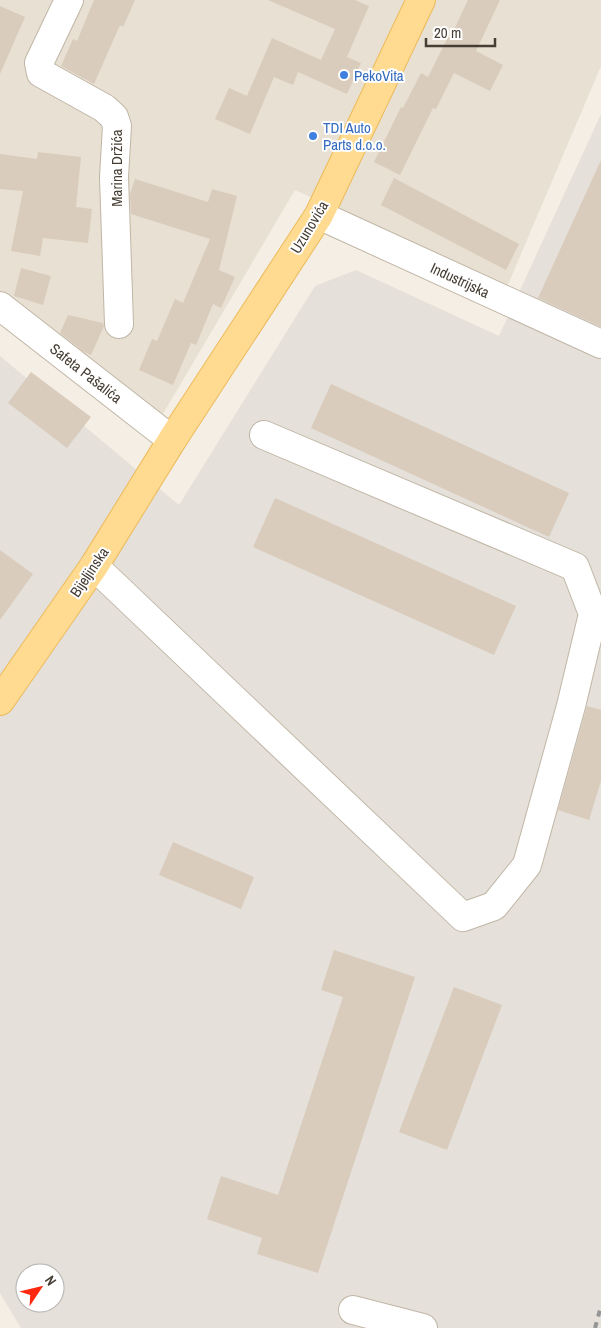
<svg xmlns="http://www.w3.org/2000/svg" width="601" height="1328" font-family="'Archivo Narrow',sans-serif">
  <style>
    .residential { fill: #e8e0d2 }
    .industrial { fill: #e5e0d9; fill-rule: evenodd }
    .building { fill: #d9ccbc }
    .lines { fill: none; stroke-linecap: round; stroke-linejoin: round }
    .minor-casing { stroke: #c0b6a6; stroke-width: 30 }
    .major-casing { stroke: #edba59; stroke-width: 30 }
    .minor { stroke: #fff; stroke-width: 28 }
    .major { stroke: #ffdb92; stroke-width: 28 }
    .rail { stroke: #959595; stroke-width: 4; stroke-dasharray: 6 6; stroke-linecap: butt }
    .shop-dot { fill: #3f7fe0; stroke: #fff; stroke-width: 2 }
    .labels { text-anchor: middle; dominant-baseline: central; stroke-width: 4; stroke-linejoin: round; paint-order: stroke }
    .shop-label { font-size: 15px; fill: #366cbe; stroke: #fff; text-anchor: start }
    .street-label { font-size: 15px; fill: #463e34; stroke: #fff }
  </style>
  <rect width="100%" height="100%" fill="#f4eee4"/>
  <path class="residential" d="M 0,0 L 601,0 L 601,66 L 507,287 L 295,190 L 157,424 L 0,296 Z"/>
  <path class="industrial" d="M 601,114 L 601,1328 L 21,1328 L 0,1293 L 0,356 L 179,505 L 315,286 L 356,270 L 499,336 ZM 25,1273 L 55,1273 L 55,1303 L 25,1303 Z"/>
  <path class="building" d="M 94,0 L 135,0 L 123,27 L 120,25 L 94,84 L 61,66 L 73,39 L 77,41 Z
    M 268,0 L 355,0 L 369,6 L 347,57 L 361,63 L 347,94 L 298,72 L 293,85 L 274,77 L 250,134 L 215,119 L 229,88 L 247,96 L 272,38 L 321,60 L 335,29 Z
    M 468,0 L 500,0 L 476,51 L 503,65 L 490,91 L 454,73 L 436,109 L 433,108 L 400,175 L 374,162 L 401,107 L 403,108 L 421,73 L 428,77 L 448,37 L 450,38 Z
    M 0,6 L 25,17 L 0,74 Z
    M 38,152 L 81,157 L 76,207 L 92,209 L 88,243 L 43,238 L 40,256 L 11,251 L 23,191 L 0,189 L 0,154 L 37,159 Z
    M 601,160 L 601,327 L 538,298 Z
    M 394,178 L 519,244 L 506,270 L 381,205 Z
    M 135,179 L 208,202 L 212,189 L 237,196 L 219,270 L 235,277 L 221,308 L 213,304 L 196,345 L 191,343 L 173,385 L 139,370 L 152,339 L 157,341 L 175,299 L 183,303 L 210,239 L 131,214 L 130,194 Z
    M 21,268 L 51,276 L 43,305 L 14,296 Z
    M 68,315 L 103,323 L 104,326 L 91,355 L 84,352 L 60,333 Z
    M 31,372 L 91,417 L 67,448 L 8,403 Z
    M 331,384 L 569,493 L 549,537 L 311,428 Z
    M 275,498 L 516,606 L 494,655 L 253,547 Z
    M 0,550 L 33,574 L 0,620 Z
    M 587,706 L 601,710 L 601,781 L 589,820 L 558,810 Z
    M 173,842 L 254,877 L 241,909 L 159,875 Z
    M 334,950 L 415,977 L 318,1273 L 257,1254 L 262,1238 L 207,1219 L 221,1176 L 278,1195 L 343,997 L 321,990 Z
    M 454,987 L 502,1005 L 447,1150 L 399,1132 Z"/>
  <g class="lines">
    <g class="minor-casing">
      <path id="minor" d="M 69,0 L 39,63 L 41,73 L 104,108 L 114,117 L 117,126 L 114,177 L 119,324
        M 319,215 L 601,344
        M 0,306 L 172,440
        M 94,566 L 463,917 L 494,906 L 527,865 L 571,706 L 593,614 L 575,567 L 264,435
        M 353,1310 L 423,1328"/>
    </g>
    <g class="major-casing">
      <path id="major" d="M 0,701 L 94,566 L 172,440 L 319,215 L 421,0"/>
    </g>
    <use href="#minor" class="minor"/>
    <use href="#major" class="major"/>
    <path class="rail" d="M 595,1328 L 601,1306"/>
  </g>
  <g class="shop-dot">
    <circle cx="344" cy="75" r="5"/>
    <circle cx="313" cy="136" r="5"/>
  </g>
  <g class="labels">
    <g class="shop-label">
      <text x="354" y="75">PekoVita</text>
      <text x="323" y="127">TDI Auto<tspan x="323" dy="17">Parts d.o.o.</tspan></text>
    </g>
    <g class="street-label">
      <text transform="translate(116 168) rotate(-90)">Marina Držića</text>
      <text transform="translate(309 227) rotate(-59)">Uzunovića</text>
      <text transform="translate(460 280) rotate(25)">Industrijska</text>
      <text transform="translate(86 373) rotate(38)">Safeta Pašalića</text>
      <text transform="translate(89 572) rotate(-56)">Bijeljinska</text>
    </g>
  </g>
  <g transform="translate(40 1288) rotate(55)"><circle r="24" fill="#ffffff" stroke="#b5b2ae"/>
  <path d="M0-4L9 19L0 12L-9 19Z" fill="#ff2910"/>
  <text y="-8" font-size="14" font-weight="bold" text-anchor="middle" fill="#463e34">N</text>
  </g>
  <path d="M426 38v8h69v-8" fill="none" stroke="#463e34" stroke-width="2.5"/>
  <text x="434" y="38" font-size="15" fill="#463e34" stroke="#ffffff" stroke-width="4" paint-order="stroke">20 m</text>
</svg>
